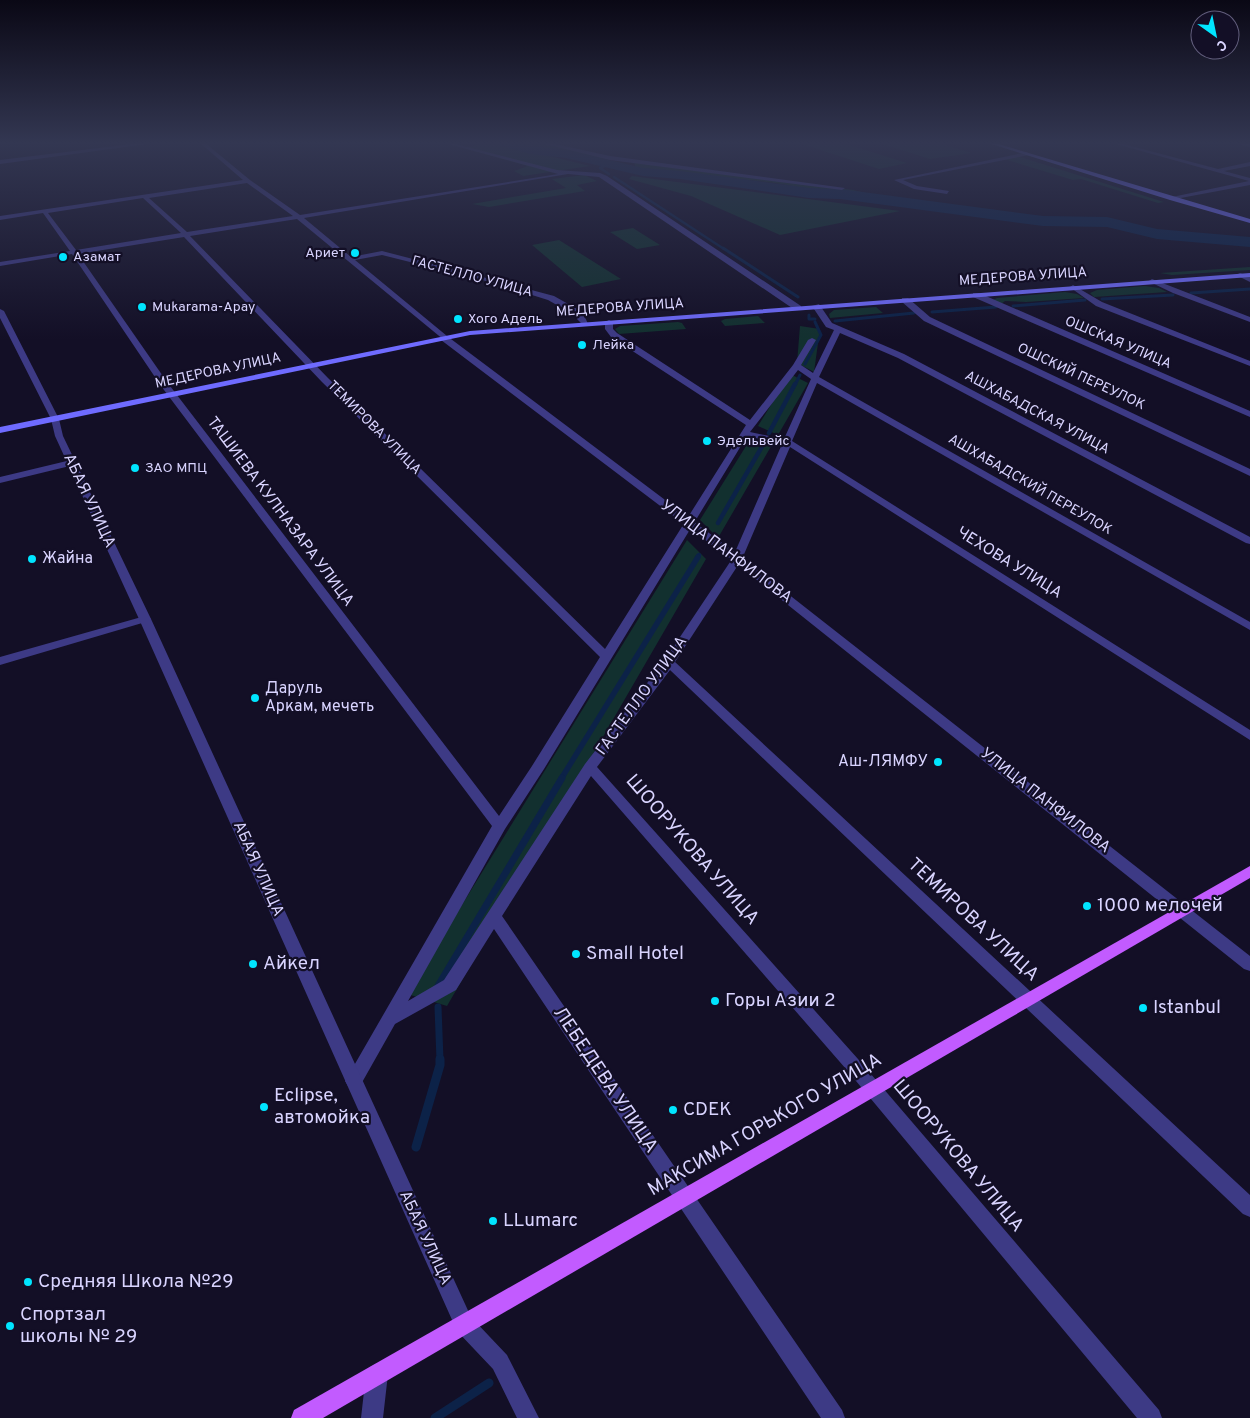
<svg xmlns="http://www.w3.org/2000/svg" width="1250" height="1418" font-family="Overpass,sans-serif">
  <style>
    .green { fill: #12302f }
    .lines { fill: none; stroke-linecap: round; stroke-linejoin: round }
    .stream-far5 { stroke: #0c2248; stroke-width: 2.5 }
    .stream-far4 { stroke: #0c2248; stroke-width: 3 }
    .stream-far3 { stroke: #0c2248; stroke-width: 4.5 }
    .stream-far2 { stroke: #0c2248; stroke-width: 5.5 }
    .stream-far1 { stroke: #0c2248; stroke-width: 7 }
    .stream { stroke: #0c2248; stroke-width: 9 }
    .river { fill: #0c2248; fill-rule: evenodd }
    .minor { fill: #3d3a85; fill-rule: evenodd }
    .tertiary { fill: #3d3a85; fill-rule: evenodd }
    .secondary { fill: #6f6bff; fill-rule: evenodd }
    .primary { fill: #c25bff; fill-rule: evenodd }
    .poi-dot { fill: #00e5ff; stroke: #130f26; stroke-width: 2 }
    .labels { text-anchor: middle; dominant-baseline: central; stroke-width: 4.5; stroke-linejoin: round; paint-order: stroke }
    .far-poi-label { font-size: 14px; fill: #d9d4ff; stroke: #130f26; text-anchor: start }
    .far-street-label { font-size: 14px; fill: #d9d4ff; stroke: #130f26 }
    .street-label { font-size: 16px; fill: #d9d4ff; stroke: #130f26 }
    .poi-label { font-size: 16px; fill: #d9d4ff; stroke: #130f26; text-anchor: start }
    .near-street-label { font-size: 19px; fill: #d9d4ff; stroke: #130f26 }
    .near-poi-label { font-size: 19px; fill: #d9d4ff; stroke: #130f26; text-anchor: start }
  </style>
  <rect width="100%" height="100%" fill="#130f26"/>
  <path class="green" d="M 493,142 L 590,166 L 523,176 L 514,171 L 528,166 L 462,148 Z
    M 516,142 L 537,142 L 602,156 L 602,160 L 542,149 Z
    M 796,142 L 840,142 L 907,163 L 879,169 Z
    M 876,142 L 936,142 L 972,153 L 930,159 Z
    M 1017,156 L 1164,202 L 1158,203 L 1081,179 L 1073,180 L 1004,159 Z
    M 634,162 L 853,190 L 879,196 L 810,189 L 775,183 L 636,168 Z
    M 584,175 L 597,181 L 577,185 L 585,191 L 489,207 L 472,204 L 566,188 L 552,179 Z
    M 632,176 L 669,181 L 900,211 L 780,235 L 691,196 L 629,179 Z
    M 633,228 L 660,245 L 637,249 L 610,232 Z
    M 559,240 L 621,279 L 582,287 L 532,245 Z
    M 1250,267 L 1250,270 L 1172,275 L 1160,273 Z
    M 1145,286 L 1159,288 L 1167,292 L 1094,297 L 1090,293 L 1097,290 Z
    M 1065,292 L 1077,294 L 1084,298 L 1026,302 L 1005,301 L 1001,304 L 993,300 L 997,298 Z
    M 876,307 L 883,313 L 830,318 L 829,314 L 834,310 Z
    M 758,316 L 765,323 L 725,326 L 721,321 L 725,319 Z
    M 678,322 L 682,323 L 686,329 L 619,334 L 615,329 L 620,326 Z
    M 800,326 L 820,329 L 814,372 L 797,363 Z
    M 790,374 L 808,383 L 778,435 L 758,426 Z
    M 751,438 L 773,443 L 718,538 L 700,520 Z
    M 687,540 L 706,559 L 447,1006 L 407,994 Z"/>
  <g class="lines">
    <path class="stream-far5" d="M 607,165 L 600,168 L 609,174
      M 614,177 L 724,249"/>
    <path class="stream-far4" d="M 723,248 L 798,297
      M 1191,293 L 1250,289
      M 1102,299 L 1173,295
      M 1013,306 L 1085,300
      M 932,312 L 996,307
      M 809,315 L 809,319 L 815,319
      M 835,321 L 914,313
      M 805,364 L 821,335 L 815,322
      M 795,385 L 800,375"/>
    <path class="stream-far3" d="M 769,433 L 795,384
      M 718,523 L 764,443
      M 697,558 L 699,555"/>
    <path class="stream-far2" d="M 561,779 L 698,557"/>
    <path class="stream-far1" d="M 438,986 L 562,778
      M 438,1007 L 440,1060"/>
    <path class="stream" d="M 416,1147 L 440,1065 L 440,1059
      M 435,1418 L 489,1383"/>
    <path class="river" d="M 496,142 L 517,142 L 532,146 L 567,150 L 643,168 L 680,171 L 809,188 L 840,189 L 1043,216 L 1107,217 L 1157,229 L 1250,237 L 1250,247 L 1157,239 L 1107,227 L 1043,226 L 840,199 L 809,198 L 680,179 L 643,176 L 566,158 L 531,154 L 498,145 Z"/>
    <path class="minor" d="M 148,142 L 162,142 L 0,164 L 0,160 Z
      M 199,142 L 204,142 L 250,180 L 300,215 L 558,174 L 441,142 L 448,142 L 557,170 L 600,173 L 607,176 L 801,306 L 801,310 L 795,310 L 599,177 L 568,174 L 304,218 L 351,257 L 382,251 L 494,280 L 554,296 L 577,309 L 584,315 L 588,324 L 584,326 L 571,313 L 548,300 L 490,282 L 382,255 L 355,260 L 447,336 L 448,338 L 444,340 L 297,219 L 190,236 L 328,378 L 605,649 L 746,425 L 611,337 L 605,329 L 605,322 L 609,320 L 613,322 L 613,329 L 617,333 L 750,420 L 793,365 L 808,340 L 812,338 L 816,340 L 801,365 L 813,373 L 834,330 L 826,327 L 812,306 L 819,304 L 832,323 L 904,354 L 1250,537 L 1250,544 L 1246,543 L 898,358 L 840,333 L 819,377 L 1250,622 L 1250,630 L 817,383 L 792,441 L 1250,730 L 1250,740 L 790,447 L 742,559 L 675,662 L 1250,1195 L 1250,1217 L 1243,1214 L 670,670 L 597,767 L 858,1059 L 1159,1410 L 1162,1418 L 1137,1418 L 846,1069 L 591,776 L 502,916 L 842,1410 L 845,1418 L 821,1418 L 494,929 L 456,990 L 395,1024 L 360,1086 L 354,1089 L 348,1086 L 345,1081 L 348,1076 L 492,826 L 161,386 L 72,254 L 0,266 L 0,262 L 70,251 L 43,213 L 0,220 L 0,216 L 243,180 ZM 247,183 L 293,216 L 187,232 L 149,198 ZM 143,198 L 181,233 L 76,250 L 48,213 ZM 184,237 L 322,382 L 600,657 L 532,766 L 499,816 L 167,382 L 78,254 ZM 798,370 L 811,379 L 784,439 L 750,432 ZM 747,436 L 782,444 L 732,559 L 664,661 L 585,764 L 444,980 L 408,1001 L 505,829 L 544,769 Z
      M 537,142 L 546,142 L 610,156 L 845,188 L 842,190 L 610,160 Z
      M 1109,142 L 1116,142 L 1218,169 L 1250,162 L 1250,166 L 1224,171 L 1250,178 L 1250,185 L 1170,200 L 1172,197 L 1249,181 Z
      M 1233,142 L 1250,143 L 1250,147 L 1234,143 Z
      M 1027,152 L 1029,155 L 903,180 L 917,186 L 949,191 L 947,194 L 914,189 L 894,180 Z
      M 1240,273 L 1250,277 L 1250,282 L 1238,276 L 1238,274 Z
      M 1152,279 L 1250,317 L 1250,322 L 1173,293 L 1150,282 L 1149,281 Z
      M 1073,285 L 1102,302 L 1250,361 L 1250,366 L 1096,306 L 1071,288 L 1070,287 Z
      M 973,293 L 979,293 L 1250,411 L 1250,417 L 973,297 Z
      M 902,298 L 908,298 L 930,317 L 1250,469 L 1250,476 L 924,321 L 902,302 Z
      M 71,460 L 76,463 L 74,465 L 0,483 L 0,477 Z
      M 145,616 L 149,617 L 151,619 L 149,621 L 0,665 L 0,657 Z
      M 464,1314 L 471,1317 L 507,1355 L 539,1418 L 517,1418 L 493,1369 L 457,1331 L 454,1324 L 457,1317 Z
      M 377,1363 L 384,1367 L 388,1374 L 383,1418 L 361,1418 L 366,1374 L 370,1367 Z"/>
    <path class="tertiary" d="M 0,309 L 4,311 L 59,419 L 63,436 L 151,619 L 471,1317 L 474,1324 L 471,1331 L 464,1334 L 457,1331 L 139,619 L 55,436 L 51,419 L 0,318 Z
      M 441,336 L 447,336 L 741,557 L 1250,956 L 1250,971 L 1244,969 L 733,561 L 441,340 Z"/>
    <path class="secondary" d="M 985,142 L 992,142 L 1250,219 L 1250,223 L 1170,200 Z
      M 1250,273 L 1250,277 L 470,335 L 0,433 L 0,427 L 470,331 Z"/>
    <path class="primary" d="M 1250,866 L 1250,878 L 323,1418 L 291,1418 L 294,1410 Z"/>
  </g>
  <linearGradient id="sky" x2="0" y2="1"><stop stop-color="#0a0815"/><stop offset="0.42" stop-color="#333752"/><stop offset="1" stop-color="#333752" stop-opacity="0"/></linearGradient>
  <rect width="1250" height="340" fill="url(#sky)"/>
  <g class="poi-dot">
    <circle cx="355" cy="253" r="5"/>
    <circle cx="63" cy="257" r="5"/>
    <circle cx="142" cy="307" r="5"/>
    <circle cx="458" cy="319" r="5"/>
    <circle cx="582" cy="345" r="5"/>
    <circle cx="707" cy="441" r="5"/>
    <circle cx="135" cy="468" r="5"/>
    <circle cx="32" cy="559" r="5"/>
    <circle cx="255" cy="698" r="5"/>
    <circle cx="938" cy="762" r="5"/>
    <circle cx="1087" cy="906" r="5"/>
    <circle cx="576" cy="954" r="5"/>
    <circle cx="253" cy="964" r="5"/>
    <circle cx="715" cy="1001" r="5"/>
    <circle cx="1143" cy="1008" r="5"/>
    <circle cx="264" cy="1107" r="5"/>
    <circle cx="673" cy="1110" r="5"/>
    <circle cx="493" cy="1221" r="5"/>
    <circle cx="28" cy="1282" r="5"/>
    <circle cx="10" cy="1326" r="5"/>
  </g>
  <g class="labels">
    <g class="far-poi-label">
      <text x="345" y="253" text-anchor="end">Ариет</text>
      <text x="73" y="257">Азамат</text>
      <text x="152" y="307">Mukarama-Apay</text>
      <text x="468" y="319">Хого Адель</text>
      <text x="592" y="345">Лейка</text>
      <text x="717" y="441">Эдельвейс</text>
      <text x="145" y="468">ЗАО МПЦ</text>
    </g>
    <g class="far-street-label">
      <text transform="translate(472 277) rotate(15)">ГАСТЕЛЛО УЛИЦА</text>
      <text transform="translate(1023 277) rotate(-4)">МЕДЕРОВА УЛИЦА</text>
      <text transform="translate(620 308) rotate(-4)">МЕДЕРОВА УЛИЦА</text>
      <text transform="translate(1118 343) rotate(23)">ОШСКАЯ УЛИЦА</text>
      <text transform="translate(218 371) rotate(-12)">МЕДЕРОВА УЛИЦА</text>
      <text transform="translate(1081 377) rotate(25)">ОШСКИЙ ПЕРЕУЛОК</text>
      <text transform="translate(1037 413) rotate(28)">АШХАБАДСКАЯ УЛИЦА</text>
      <text transform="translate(374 428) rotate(45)">ТЕМИРОВА УЛИЦА</text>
      <text transform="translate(1030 485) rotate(30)">АШХАБАДСКИЙ ПЕРЕУЛОК</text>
    </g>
    <g class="street-label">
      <text transform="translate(89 501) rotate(65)">АБАЯ УЛИЦА</text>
      <text transform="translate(280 512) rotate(53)">ТАШИЕВА КУЛНАЗАРА УЛИЦА</text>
      <text transform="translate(726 552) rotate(37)">УЛИЦА ПАНФИЛОВА</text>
      <text transform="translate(1009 563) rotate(32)">ЧЕХОВА УЛИЦА</text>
      <text transform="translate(642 696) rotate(-54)">ГАСТЕЛЛО УЛИЦА</text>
      <text transform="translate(1045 801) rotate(38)">УЛИЦА ПАНФИЛОВА</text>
      <text transform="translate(258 869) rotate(66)">АБАЯ УЛИЦА</text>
      <text transform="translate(425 1238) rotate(65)">АБАЯ УЛИЦА</text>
    </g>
    <g class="poi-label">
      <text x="42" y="559">Жайна</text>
      <text x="265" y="689">Даруль<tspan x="265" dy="18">Аркам, мечеть</tspan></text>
      <text x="928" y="762" text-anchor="end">Аш-ЛЯМФУ</text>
    </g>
    <g class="near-street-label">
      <text transform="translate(692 850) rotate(49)">ШООРУКОВА УЛИЦА</text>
      <text transform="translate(973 920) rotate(43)">ТЕМИРОВА УЛИЦА</text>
      <text transform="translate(605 1080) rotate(56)">ЛЕБЕДЕВА УЛИЦА</text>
      <text transform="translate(765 1125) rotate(-30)">МАКСИМА ГОРЬКОГО УЛИЦА</text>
      <text transform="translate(958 1156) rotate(50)">ШООРУКОВА УЛИЦА</text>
    </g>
    <g class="near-poi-label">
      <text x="1097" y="906">1000 мелочей</text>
      <text x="586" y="954">Small Hotel</text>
      <text x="263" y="964">Айкел</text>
      <text x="725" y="1001">Горы Азии 2</text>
      <text x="1153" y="1008">Istanbul</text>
      <text x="274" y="1096">Eclipse,<tspan x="274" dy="22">автомойка</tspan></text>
      <text x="683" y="1110">CDEK</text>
      <text x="503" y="1221">LLumarc</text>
      <text x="38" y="1282">Средняя Школа №29</text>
      <text x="20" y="1315">Спортзал<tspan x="20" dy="22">школы № 29</tspan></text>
    </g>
  </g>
  <g transform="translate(1215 35) rotate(147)"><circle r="24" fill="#130f26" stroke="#625e7d"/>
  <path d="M0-4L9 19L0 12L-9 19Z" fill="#00e5ff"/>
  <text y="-8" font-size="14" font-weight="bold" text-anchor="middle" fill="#d9d4ff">С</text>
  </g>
</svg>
